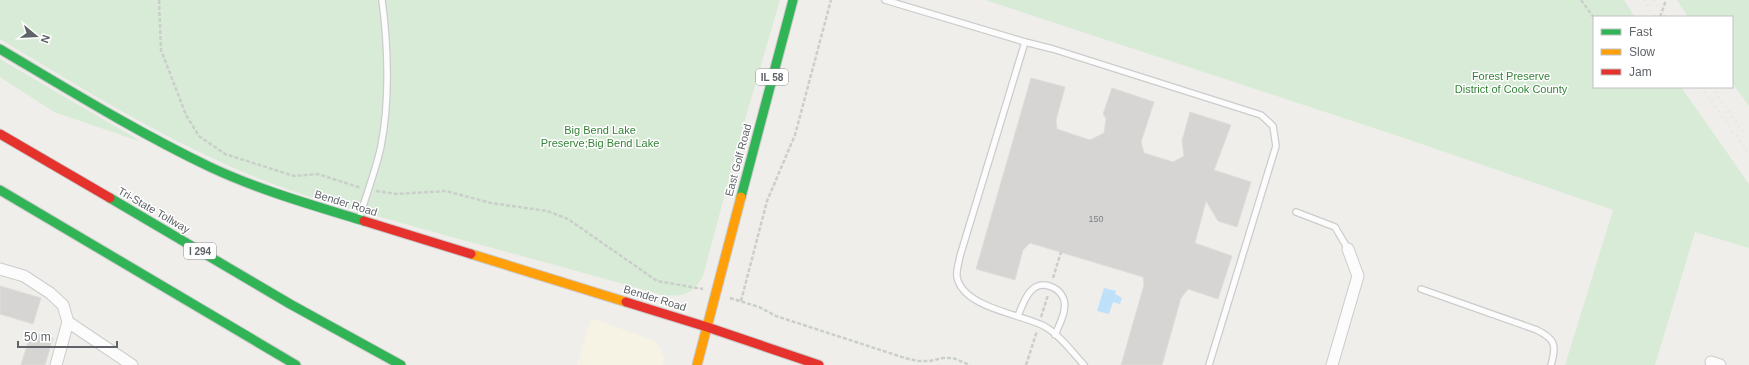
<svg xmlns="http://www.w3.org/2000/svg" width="1749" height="365" font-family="Arial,sans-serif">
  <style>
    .commercial { fill: #f7f3e4 }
    .green { fill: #d8ebd6 }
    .water { fill: #bfe0f9 }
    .building { fill: #d6d5d3; stroke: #deddd9 }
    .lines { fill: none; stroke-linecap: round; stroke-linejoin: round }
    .lane-casing { stroke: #cbcccc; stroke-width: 8 }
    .street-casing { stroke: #cbcccc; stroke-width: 13 }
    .fast-casing { stroke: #cacacb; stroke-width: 11 }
    .slow-casing { stroke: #cacacb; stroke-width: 11 }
    .jam-casing { stroke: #cacacb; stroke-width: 11 }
    .path { stroke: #cacfcc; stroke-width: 2.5; stroke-dasharray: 4 2; stroke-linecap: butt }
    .lane { stroke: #fdfcfc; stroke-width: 5.5 }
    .street { stroke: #fdfcfc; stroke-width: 11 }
    .fast { stroke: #30b455; stroke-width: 9 }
    .slow { stroke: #ff9f0a; stroke-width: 9 }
    .jam { stroke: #e5322d; stroke-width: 9 }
    .rail { stroke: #e4e4e4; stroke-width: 3; stroke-dasharray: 1 5; stroke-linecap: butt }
    .labels { text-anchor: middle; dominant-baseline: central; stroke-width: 3; stroke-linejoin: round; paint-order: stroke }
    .number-label { font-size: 9px; fill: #7e8184 }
    .shield { fill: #fff; stroke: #8f9295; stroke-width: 1 }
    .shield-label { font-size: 10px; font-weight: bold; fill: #5f6368 }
    .park-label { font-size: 11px; fill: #348238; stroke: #fff }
    .street-label { font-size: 11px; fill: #5f6368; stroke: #fff }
  </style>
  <rect width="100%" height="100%" fill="#efeeea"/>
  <path class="commercial" d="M 591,318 L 655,341 L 665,358 L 663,365 L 577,365 Z"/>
  <path class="green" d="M 0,0 L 780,0 L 742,130 L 703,276 C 692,295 683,297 662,295 C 582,272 503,251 423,229 C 367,213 309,199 255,177 C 165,140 83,89 0,39 Z
    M 985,0 L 1624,0 L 1635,17 L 1594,17 L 1594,87 L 1681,87 L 1749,184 L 1749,248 L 1695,232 L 1655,365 L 1565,365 L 1613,210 L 1407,139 Z
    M 1677,0 L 1749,0 L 1749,106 L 1732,83 L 1732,17 L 1688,17 Z
    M 0,59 L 142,142 L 54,112 L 0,77 Z"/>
  <path class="water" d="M 1104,288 L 1116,291 L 1115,294 L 1122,298 L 1120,304 L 1113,302 L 1109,314 L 1097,311 Z"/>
  <path class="building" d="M 1031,78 L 1065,87 L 1056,120 L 1057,129 L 1090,140 L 1104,133 L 1106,118 L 1103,114 L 1112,88 L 1154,102 L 1141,142 L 1144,153 L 1173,162 L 1184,156 L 1182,141 L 1190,112 L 1231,125 L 1214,170 L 1251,182 L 1237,227 L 1218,221 L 1206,201 L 1195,243 L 1232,256 L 1218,299 L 1188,289 L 1181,298 L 1162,365 L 1121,365 L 1144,285 L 1143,277 L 1030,243 L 1023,250 L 1015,280 L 976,269 Z
    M 0,286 L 41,298 L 33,324 L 0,314 Z
    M 31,332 L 53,338 L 45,365 L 21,365 Z"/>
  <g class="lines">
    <g class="lane-casing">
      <path id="lane" d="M 885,0 L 1025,42 L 1053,49 L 1261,115 L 1273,126 L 1276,146 L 1209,365
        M 1025,42 L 960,256 C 959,262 956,271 957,277 C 963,308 1021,314 1044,326 C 1059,334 1073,353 1084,365
        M 1296,212 L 1335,227 L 1348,249
        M 359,219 C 366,195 376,170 381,146 C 390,101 388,45 382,0
        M 1421,289 L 1537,330 C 1555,339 1557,345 1551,365
        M 1018,316 C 1024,301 1031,278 1052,287 C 1057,289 1062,294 1064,300 C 1067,311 1059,325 1055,335"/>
    </g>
    <g class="street-casing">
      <path id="street" d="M 0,269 L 24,276 L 50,293 L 63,305 L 68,322 L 132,365
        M 1711,362 L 1720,365
        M 56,365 L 68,322
        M 1332,365 L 1358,276 L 1348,249"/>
    </g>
    <g class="fast-casing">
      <path id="fast" d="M 0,49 C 69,90 137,132 210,167 C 259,190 312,205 364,221
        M 0,190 L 296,365
        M 741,197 L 793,0
        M 110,198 L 290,304 L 401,365"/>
    </g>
    <g class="slow-casing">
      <path id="slow" d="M 471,254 L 626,302
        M 697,365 L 741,197"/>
    </g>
    <g class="jam-casing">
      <path id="jam" d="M 0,134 L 110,198
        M 364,221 L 471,254
        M 626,302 L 707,327 L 819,365"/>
    </g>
    <path class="path" d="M 159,0 L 161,50 L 186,115 L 199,136 L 225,154 L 294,176 L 318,174 L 361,188
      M 1581,0 L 1594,18
      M 1660,17 L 1666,0
      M 376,191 L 397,194 L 446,191 L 491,203 L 547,211 L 568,219 L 657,281 L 703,289
      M 1053,278 L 1061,252
      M 730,298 L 759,307 L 776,316 L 905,358 L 918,361 L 930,361 L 943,358 L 953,358 L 970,365
      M 741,301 L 767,201 L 795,135 L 831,0
      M 1041,317 L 1048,295
      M 1026,365 L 1037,331"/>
    <use href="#lane" class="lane"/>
    <use href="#street" class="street"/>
    <use href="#fast" class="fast"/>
    <use href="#slow" class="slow"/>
    <use href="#jam" class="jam"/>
    <path class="rail" d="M 1644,0 L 1655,17
      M 1654,0 L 1665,17
      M 1701,87 L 1749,154
      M 1711,87 L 1749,140"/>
  </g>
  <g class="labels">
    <g class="number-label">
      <text x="1096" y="219">150</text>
    </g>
    <g class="shield">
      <rect x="756" y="69" width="32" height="16" rx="3"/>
      <rect x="184" y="243" width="32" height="16" rx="3"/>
    </g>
    <g class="shield-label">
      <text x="772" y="77">IL 58</text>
      <text x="200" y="251">I 294</text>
    </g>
    <g class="park-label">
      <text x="1511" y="76">Forest Preserve<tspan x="1511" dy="13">District of Cook County</tspan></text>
      <text x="600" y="130">Big Bend Lake<tspan x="600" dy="13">Preserve;Big Bend Lake</tspan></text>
    </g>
    <g class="street-label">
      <text transform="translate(738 160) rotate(-75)">East Golf Road</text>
      <text transform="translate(346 203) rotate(17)">Bender Road</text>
      <text transform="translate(154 210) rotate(30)">Tri-State Tollway</text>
      <text transform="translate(655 298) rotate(17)">Bender Road</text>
    </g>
  </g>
  <rect x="1593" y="16" width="140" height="72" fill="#ffffff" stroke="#bfc1c3"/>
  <rect x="1601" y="29" width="20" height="6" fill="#30b455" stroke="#bfc1c3"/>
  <text x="1629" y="36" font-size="12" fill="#5f6368">Fast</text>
  <rect x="1601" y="49" width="20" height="6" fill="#ff9f0a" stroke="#bfc1c3"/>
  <text x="1629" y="56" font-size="12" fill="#5f6368">Slow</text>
  <rect x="1601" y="69" width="20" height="6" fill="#e5322d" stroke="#bfc1c3"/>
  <text x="1629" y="76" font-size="12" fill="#5f6368">Jam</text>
  <g transform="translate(36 36) rotate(108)" stroke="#ffffff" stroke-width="3" paint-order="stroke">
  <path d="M0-3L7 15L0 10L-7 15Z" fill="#5f6368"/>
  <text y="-6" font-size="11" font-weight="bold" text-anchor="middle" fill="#5f6368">N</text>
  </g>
  <path d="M18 341v6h99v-6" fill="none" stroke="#5f6368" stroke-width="2"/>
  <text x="24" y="341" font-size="12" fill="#5f6368" stroke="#ffffff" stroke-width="3" paint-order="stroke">50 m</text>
</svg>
